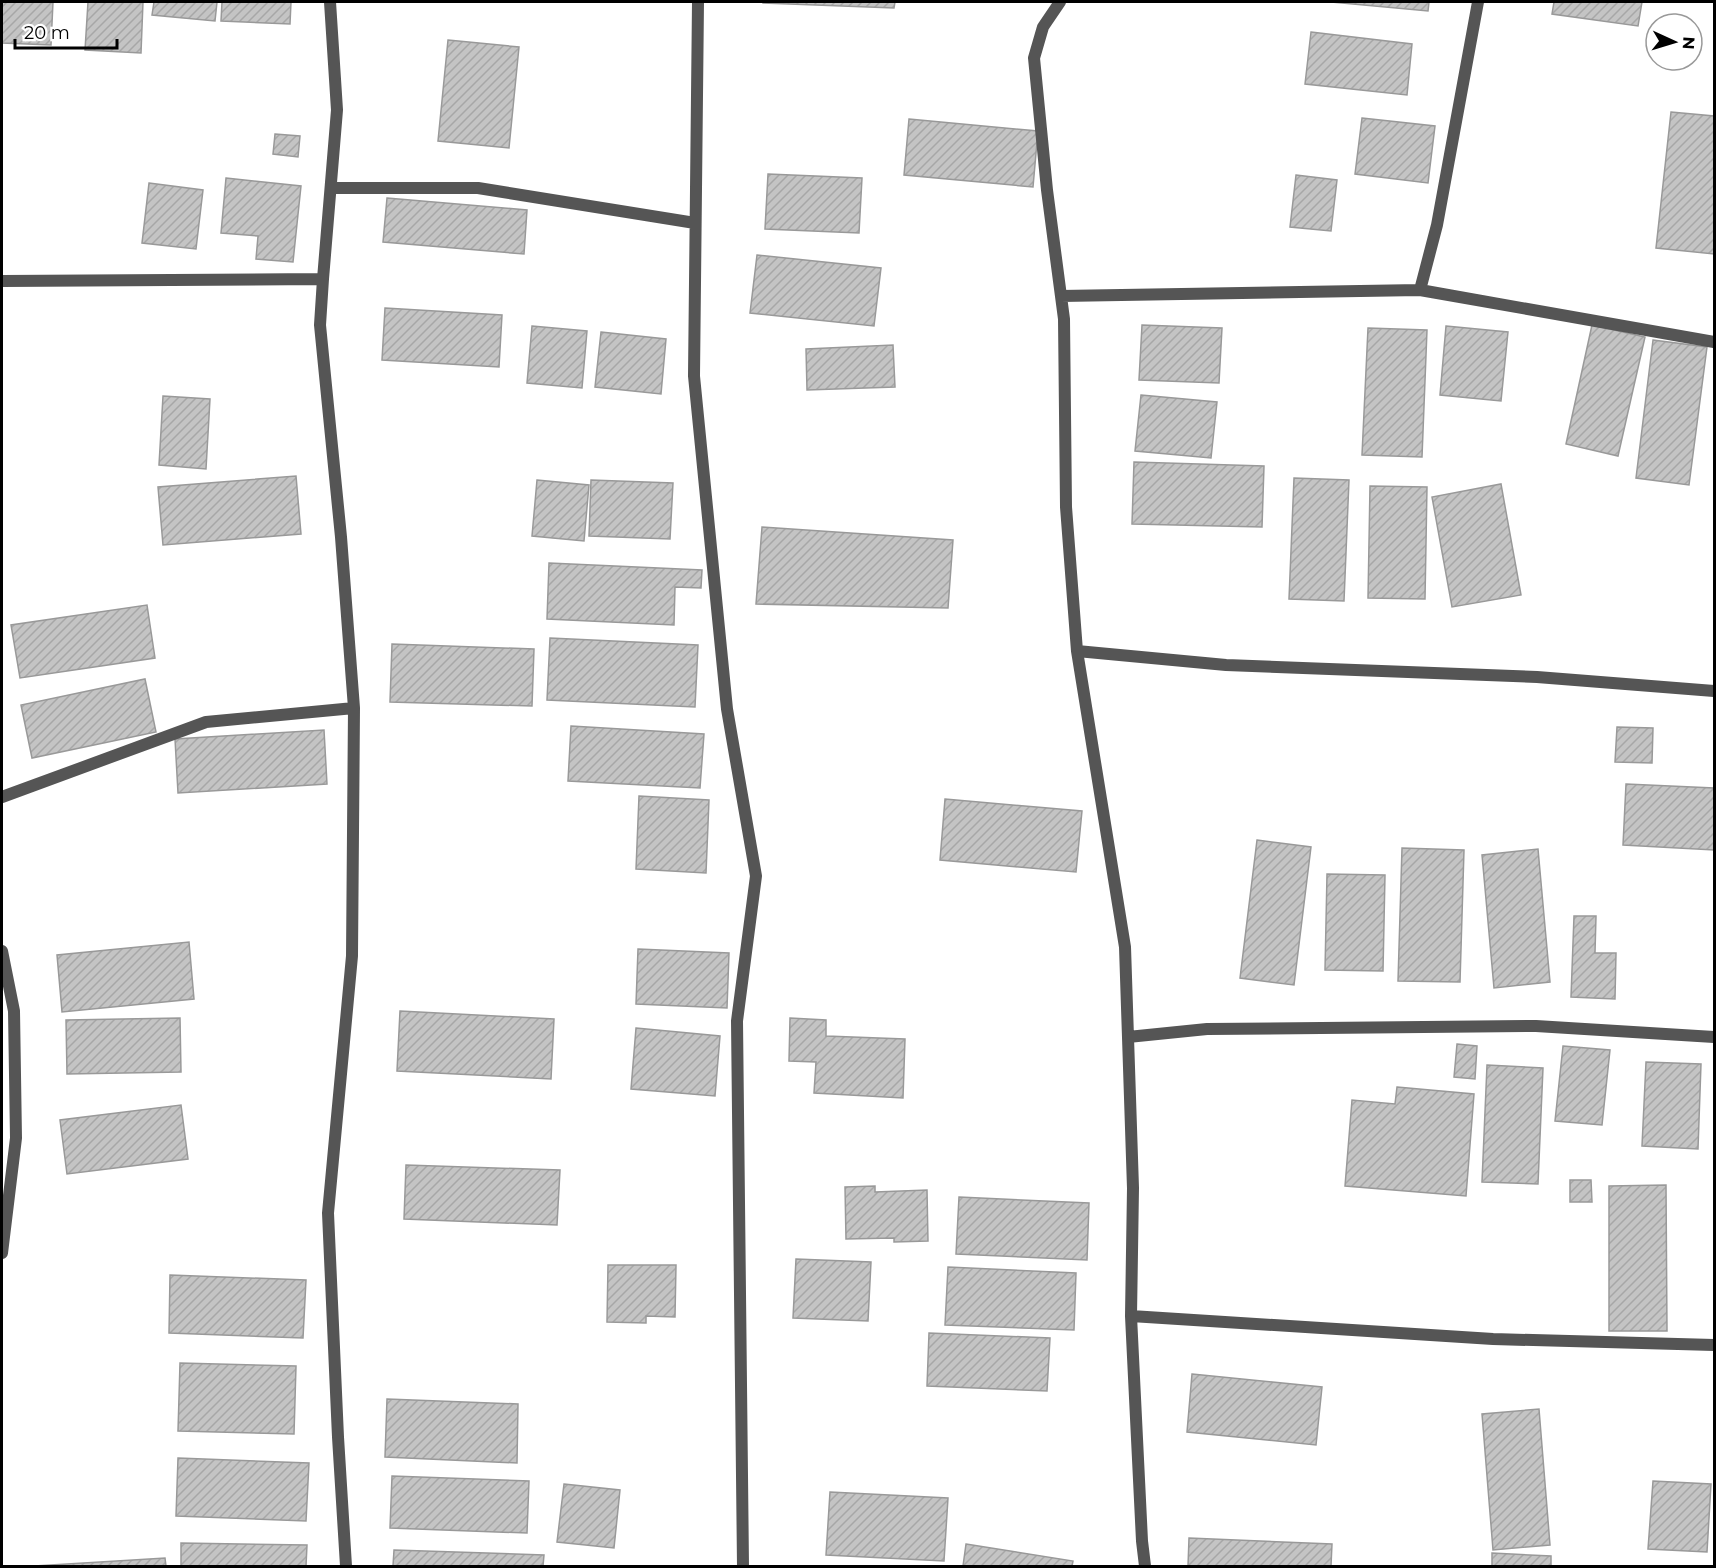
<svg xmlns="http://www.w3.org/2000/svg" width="1716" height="1568" font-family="Montserrat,sans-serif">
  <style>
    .building { fill: url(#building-hatch); stroke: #999; stroke-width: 1.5 }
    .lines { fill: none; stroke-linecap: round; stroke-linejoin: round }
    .minor { stroke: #555; stroke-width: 12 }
  </style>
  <defs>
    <pattern id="building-hatch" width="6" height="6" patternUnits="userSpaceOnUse" patternTransform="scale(1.5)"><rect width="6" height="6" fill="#c4c4c4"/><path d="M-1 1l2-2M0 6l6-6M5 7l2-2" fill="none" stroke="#a7a7a7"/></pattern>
  </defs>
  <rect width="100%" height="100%" fill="#fff"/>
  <path class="building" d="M 2,2 L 53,2 L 51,45 L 2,43 Z
    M 88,2 L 143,2 L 141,53 L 85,50 Z
    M 154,2 L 217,2 L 215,21 L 152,15 Z
    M 222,2 L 291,2 L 290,24 L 221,21 Z
    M 763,2 L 895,2 L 894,8 L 763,3 Z
    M 1331,2 L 1429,2 L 1428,11 Z
    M 1554,2 L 1642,2 L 1638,26 L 1552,14 Z
    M 1311,32 L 1412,44 L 1407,95 L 1305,84 Z
    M 448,40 L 519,47 L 509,148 L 438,141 Z
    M 1671,112 L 1714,116 L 1714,254 L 1656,248 Z
    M 1362,118 L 1435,126 L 1428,183 L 1355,174 Z
    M 909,119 L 1038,131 L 1033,187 L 904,175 Z
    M 275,134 L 300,136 L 298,157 L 273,154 Z
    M 768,174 L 862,178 L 859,233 L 765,229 Z
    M 1296,175 L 1337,180 L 1331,231 L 1290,227 Z
    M 226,178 L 301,186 L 293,262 L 256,259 L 258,236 L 221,233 Z
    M 149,183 L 203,190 L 196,249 L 142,243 Z
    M 387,198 L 527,210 L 524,254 L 383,242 Z
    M 757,255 L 881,268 L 874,326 L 750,313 Z
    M 385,308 L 502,315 L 499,367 L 382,360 Z
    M 1142,325 L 1222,328 L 1219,383 L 1139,380 Z
    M 1592,325 L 1645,337 L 1618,456 L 1566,444 Z
    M 532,326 L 587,331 L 582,388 L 527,383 Z
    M 1446,326 L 1508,332 L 1501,401 L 1440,395 Z
    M 1368,328 L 1427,330 L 1422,457 L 1362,455 Z
    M 601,332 L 666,339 L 661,394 L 595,387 Z
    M 1653,340 L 1707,347 L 1689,485 L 1636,478 Z
    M 893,345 L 895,387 L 807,390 L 806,349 Z
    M 1141,395 L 1217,402 L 1211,458 L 1135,451 Z
    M 163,396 L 210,399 L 206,469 L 159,465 Z
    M 1134,462 L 1264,466 L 1262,527 L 1132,524 Z
    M 296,476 L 301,534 L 163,545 L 158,487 Z
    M 1294,478 L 1349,480 L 1344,601 L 1289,599 Z
    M 537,480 L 589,485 L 584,541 L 532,536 Z
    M 591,480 L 673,483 L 670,539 L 589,536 Z
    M 1501,484 L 1521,595 L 1452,607 L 1432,497 Z
    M 1370,486 L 1427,487 L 1425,599 L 1368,598 Z
    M 762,527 L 953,540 L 948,608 L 756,604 Z
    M 549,563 L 702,570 L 701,588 L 675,587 L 674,625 L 547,619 Z
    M 147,605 L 155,658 L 20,678 L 11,625 Z
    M 550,638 L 698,645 L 695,707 L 547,700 Z
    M 392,644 L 534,649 L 532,706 L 390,702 Z
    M 145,679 L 156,732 L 32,758 L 21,705 Z
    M 571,726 L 704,734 L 700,788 L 568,781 Z
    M 1617,727 L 1653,728 L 1652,763 L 1615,762 Z
    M 324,730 L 327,784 L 178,793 L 175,739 Z
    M 1626,784 L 1714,788 L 1714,850 L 1623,845 Z
    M 639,796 L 709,800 L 706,873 L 636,869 Z
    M 945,799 L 1082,811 L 1076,872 L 940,860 Z
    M 1257,840 L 1311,847 L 1294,985 L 1240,978 Z
    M 1402,848 L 1464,850 L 1460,982 L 1398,981 Z
    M 1538,849 L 1550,982 L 1494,988 L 1482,855 Z
    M 1327,874 L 1385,875 L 1383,971 L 1325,970 Z
    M 1574,916 L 1596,916 L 1595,953 L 1616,953 L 1615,999 L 1571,997 Z
    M 189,942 L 194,999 L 62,1012 L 57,955 Z
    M 638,949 L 729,953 L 727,1008 L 636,1004 Z
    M 400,1011 L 554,1019 L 551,1079 L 397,1071 Z
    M 180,1018 L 181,1072 L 67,1074 L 66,1020 Z
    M 790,1018 L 826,1020 L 826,1036 L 905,1039 L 903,1098 L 814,1093 L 816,1062 L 789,1061 Z
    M 636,1028 L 720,1036 L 715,1096 L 631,1089 Z
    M 1457,1044 L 1477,1046 L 1475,1079 L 1454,1077 Z
    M 1563,1046 L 1610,1050 L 1602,1125 L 1555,1121 Z
    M 1646,1062 L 1701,1064 L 1698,1149 L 1642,1146 Z
    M 1487,1065 L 1543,1068 L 1538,1184 L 1482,1182 Z
    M 1397,1087 L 1474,1094 L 1466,1196 L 1345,1186 L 1352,1100 L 1395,1104 Z
    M 181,1105 L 188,1159 L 67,1174 L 60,1120 Z
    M 406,1165 L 560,1170 L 557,1225 L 404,1219 Z
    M 1570,1180 L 1591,1180 L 1592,1202 L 1570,1202 Z
    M 1666,1185 L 1667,1331 L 1609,1331 L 1609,1186 Z
    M 875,1186 L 875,1192 L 927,1190 L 928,1241 L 894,1242 L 894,1238 L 846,1239 L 845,1187 Z
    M 959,1197 L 1089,1203 L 1087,1260 L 956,1254 Z
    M 796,1259 L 871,1262 L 868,1321 L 793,1318 Z
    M 608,1265 L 676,1265 L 675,1317 L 646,1316 L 646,1323 L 607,1322 Z
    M 948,1267 L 1076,1273 L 1074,1330 L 945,1325 Z
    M 170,1275 L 306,1280 L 303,1338 L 169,1333 Z
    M 929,1333 L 1050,1338 L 1047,1391 L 927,1386 Z
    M 180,1363 L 296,1366 L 294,1434 L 178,1431 Z
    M 1192,1374 L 1322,1387 L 1316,1445 L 1187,1432 Z
    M 387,1399 L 518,1404 L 517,1463 L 385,1457 Z
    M 1539,1409 L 1550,1545 L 1493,1550 L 1482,1414 Z
    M 178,1458 L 309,1463 L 306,1521 L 176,1516 Z
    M 392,1476 L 529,1481 L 527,1533 L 390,1528 Z
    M 1653,1481 L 1711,1484 L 1707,1552 L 1648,1549 Z
    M 564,1484 L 620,1490 L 614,1548 L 557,1542 Z
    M 830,1492 L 948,1498 L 944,1561 L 826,1555 Z
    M 1189,1538 L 1332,1544 L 1331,1566 L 1188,1566 Z
    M 181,1543 L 307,1545 L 306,1566 L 181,1566 Z
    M 966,1544 L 1073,1561 L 1072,1566 L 963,1566 Z
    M 394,1550 L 544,1555 L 543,1566 L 393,1566 Z
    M 1492,1553 L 1551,1556 L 1551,1566 L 1492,1566 Z
    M 165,1558 L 166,1566 L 34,1566 Z"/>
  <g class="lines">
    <path class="minor" d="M 330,2 L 337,110 L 323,279 L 320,325 L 341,537 L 354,708 L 352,956 L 328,1213 L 338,1437 L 346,1566
      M 698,2 L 694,376 L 727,709 L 756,876 L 737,1021 L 743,1566
      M 1060,2 L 1043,27 L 1034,58 L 1047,190 L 1064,319 L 1066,507 L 1077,651 L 1125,947 L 1133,1188 L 1131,1316 L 1142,1541 L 1145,1566
      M 331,188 L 478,188 L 695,223
      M 2,281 L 323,279
      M 1420,290 L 1437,225 L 1478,2
      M 1061,296 L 1420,290 L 1714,342
      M 1077,651 L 1226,665 L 1537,677 L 1714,691
      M 2,797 L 206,722 L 354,708
      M 2,951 L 14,1011 L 16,1138 L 2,1253
      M 1128,1037 L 1207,1029 L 1536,1026 L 1714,1037
      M 1131,1316 L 1493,1339 L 1714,1345"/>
  </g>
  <rect width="1716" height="1568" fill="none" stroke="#000000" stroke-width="6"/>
  <g transform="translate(1674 42) rotate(94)"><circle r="28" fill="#ffffff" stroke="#999999" stroke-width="1.5"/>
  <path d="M0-4.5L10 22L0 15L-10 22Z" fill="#000000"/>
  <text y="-9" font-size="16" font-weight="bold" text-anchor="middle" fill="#000000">N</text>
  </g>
  <path d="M15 39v9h102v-9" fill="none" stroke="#000000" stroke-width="3"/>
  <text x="24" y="39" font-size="18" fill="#000000" stroke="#ffffff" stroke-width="4.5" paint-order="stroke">20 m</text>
</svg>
